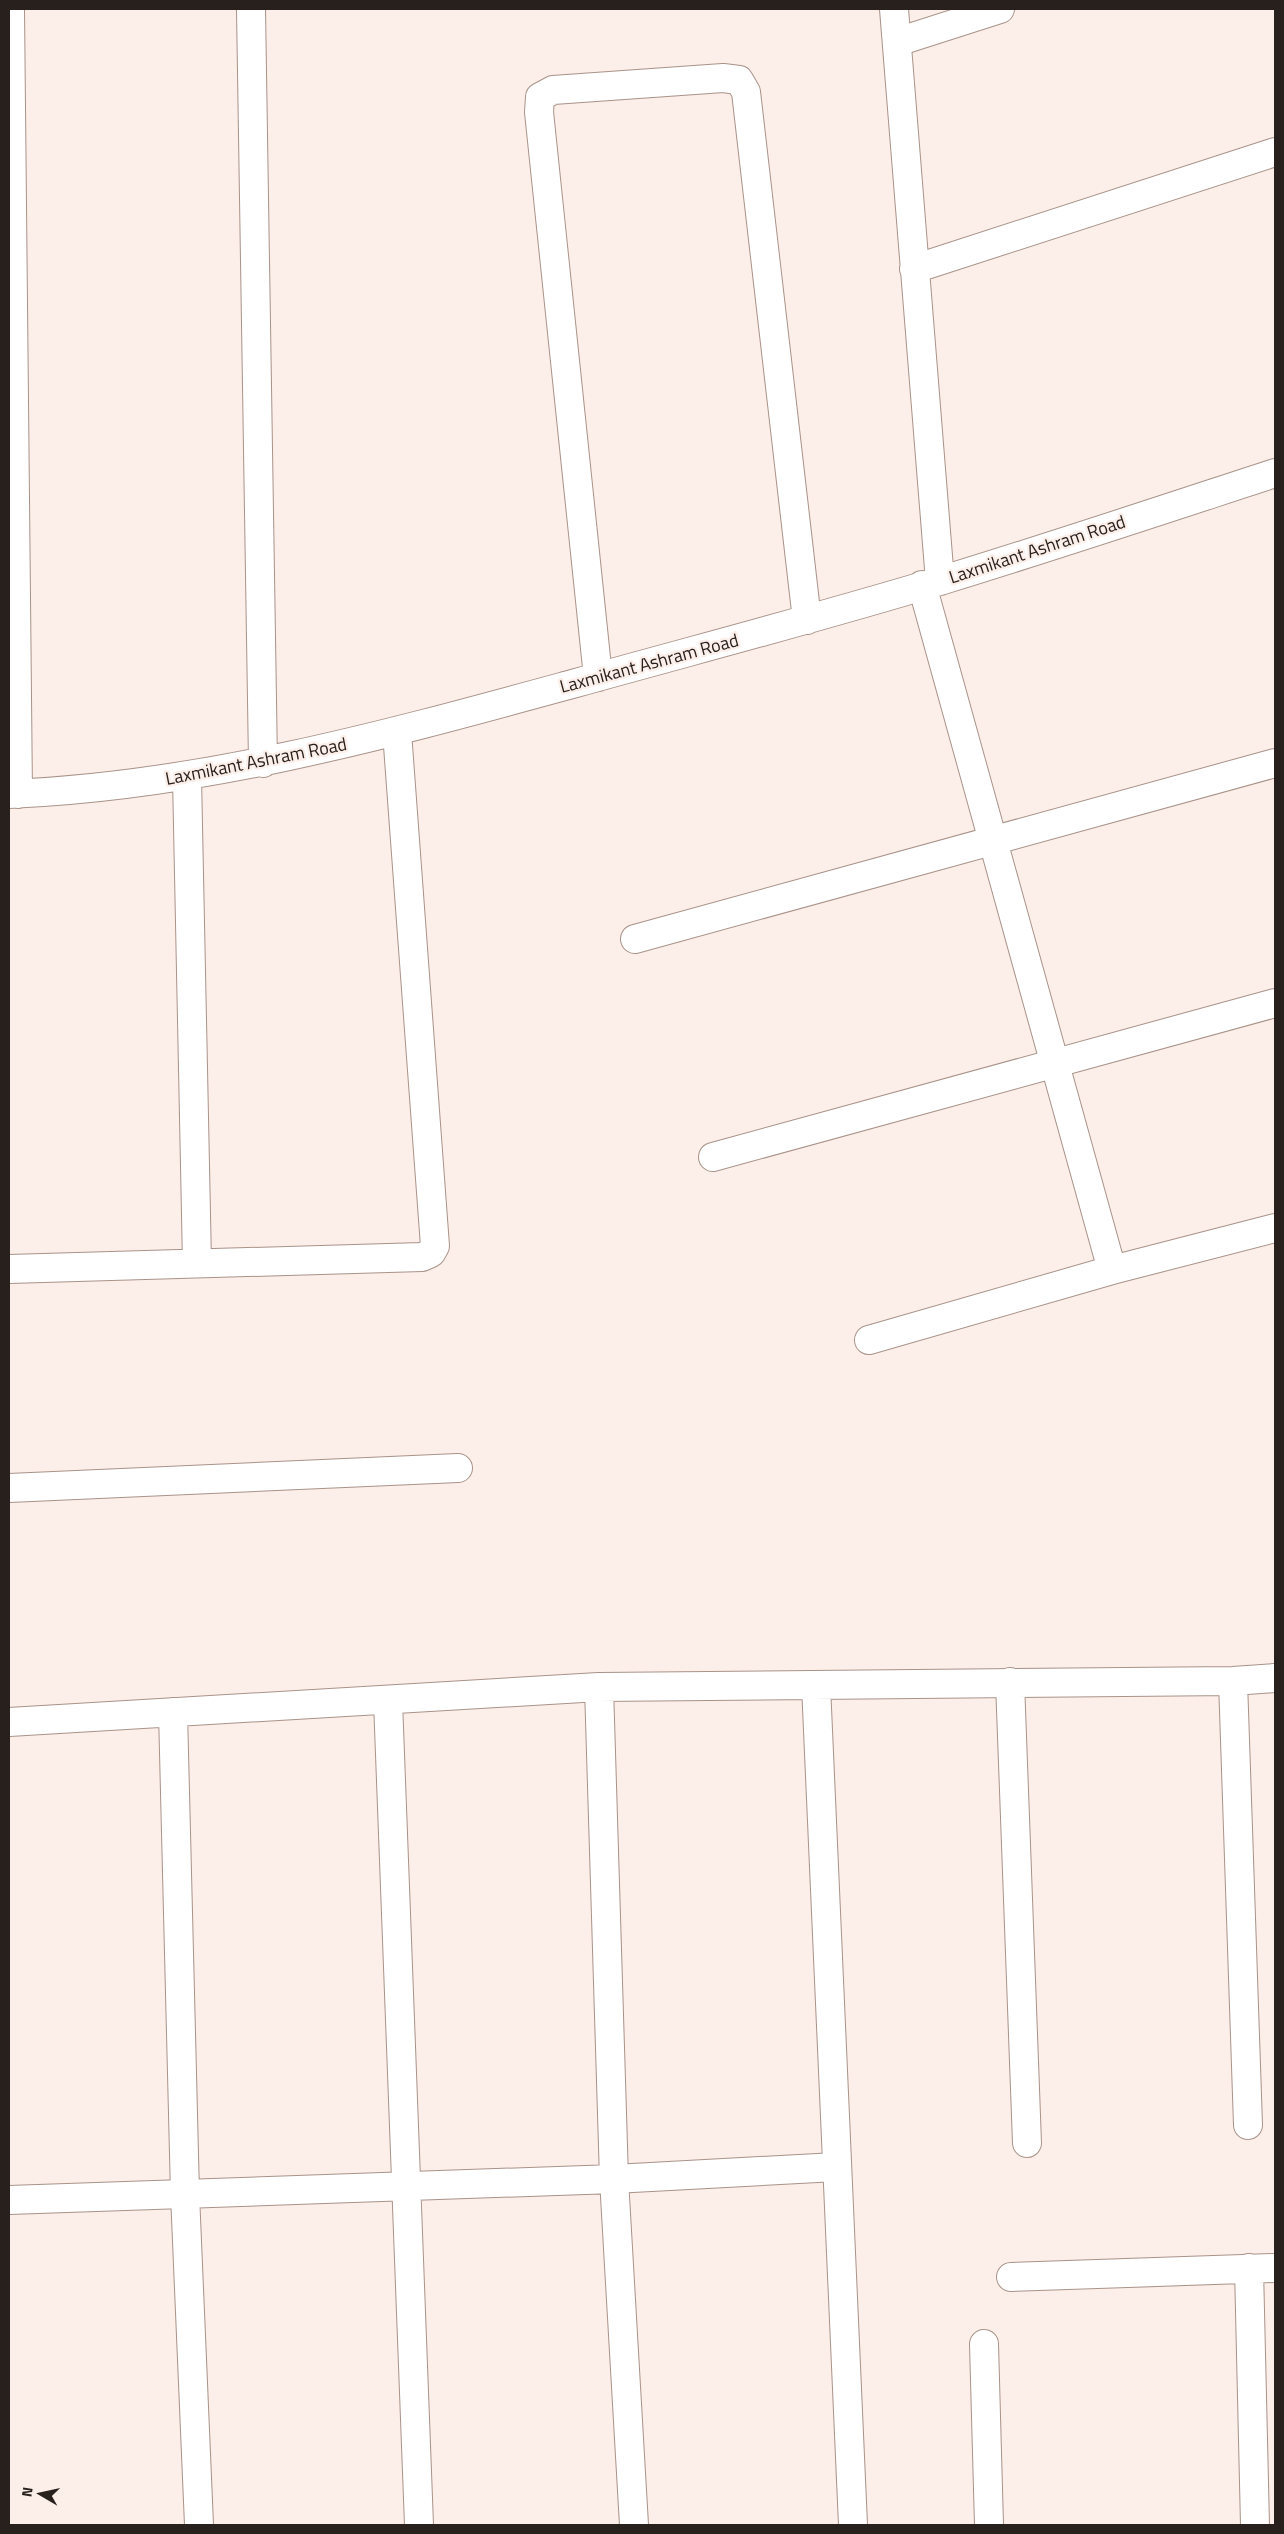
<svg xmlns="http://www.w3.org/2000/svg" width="1284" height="2534" font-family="'Titillium Web',sans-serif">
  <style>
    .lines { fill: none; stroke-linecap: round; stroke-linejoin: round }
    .minor-casing { stroke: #a89389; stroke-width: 30 }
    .minor { stroke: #fff; stroke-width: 28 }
    .labels { text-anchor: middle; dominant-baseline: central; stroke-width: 4.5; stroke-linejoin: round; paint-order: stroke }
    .street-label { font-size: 18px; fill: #28201c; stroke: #fceee8 }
  </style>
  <rect width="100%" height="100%" fill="#fceee8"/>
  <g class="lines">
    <g class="minor-casing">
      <path id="minor" d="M 10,9 L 18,794
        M 251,9 L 263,763
        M 894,9 L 940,581
        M 897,42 L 1000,9
        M 914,269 L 1275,152
        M 922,585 L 1112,1270
        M 598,677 L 539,112 L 540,97 L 553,90 L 723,78 L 739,80 L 746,92 L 807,620
        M 187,777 L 197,1263
        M 9,794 C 203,786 389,734 576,683 C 698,649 821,617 943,580 C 1054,546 1165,509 1275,473
        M 635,939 L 1275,763
        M 713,1157 L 1275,1003
        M 9,1269 L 422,1257 L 431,1253 L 435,1246 L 397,732
        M 869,1340 L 1112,1270 L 1275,1228
        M 9,1488 L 458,1468
        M 1233,1681 L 1248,2125
        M 1010,1682 L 1027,2143
        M 816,1685 L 853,2525
        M 599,1687 L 614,2179 L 634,2525
        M 388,1701 L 419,2525
        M 173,1712 L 185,2194 L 199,2525
        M 9,1722 L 599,1687 L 1233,1681 L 1275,1678
        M 9,2200 L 614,2179 L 836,2167
        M 1249,2268 L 1255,2525
        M 1011,2277 L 1275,2268
        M 984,2344 L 989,2525"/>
    </g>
    <use href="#minor" class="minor"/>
  </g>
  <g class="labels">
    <g class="street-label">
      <text transform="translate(1037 549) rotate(-18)">Laxmikant Ashram Road</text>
      <text transform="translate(649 663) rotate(-15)">Laxmikant Ashram Road</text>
      <text transform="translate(256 761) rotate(-11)">Laxmikant Ashram Road</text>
    </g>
  </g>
  <rect width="1284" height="2534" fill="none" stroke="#28201c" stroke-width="20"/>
  <g transform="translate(40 2494) rotate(279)" stroke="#fceee8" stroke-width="4" paint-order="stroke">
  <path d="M0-4L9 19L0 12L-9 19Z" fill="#28201c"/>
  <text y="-8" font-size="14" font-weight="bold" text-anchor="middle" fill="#28201c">N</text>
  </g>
</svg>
